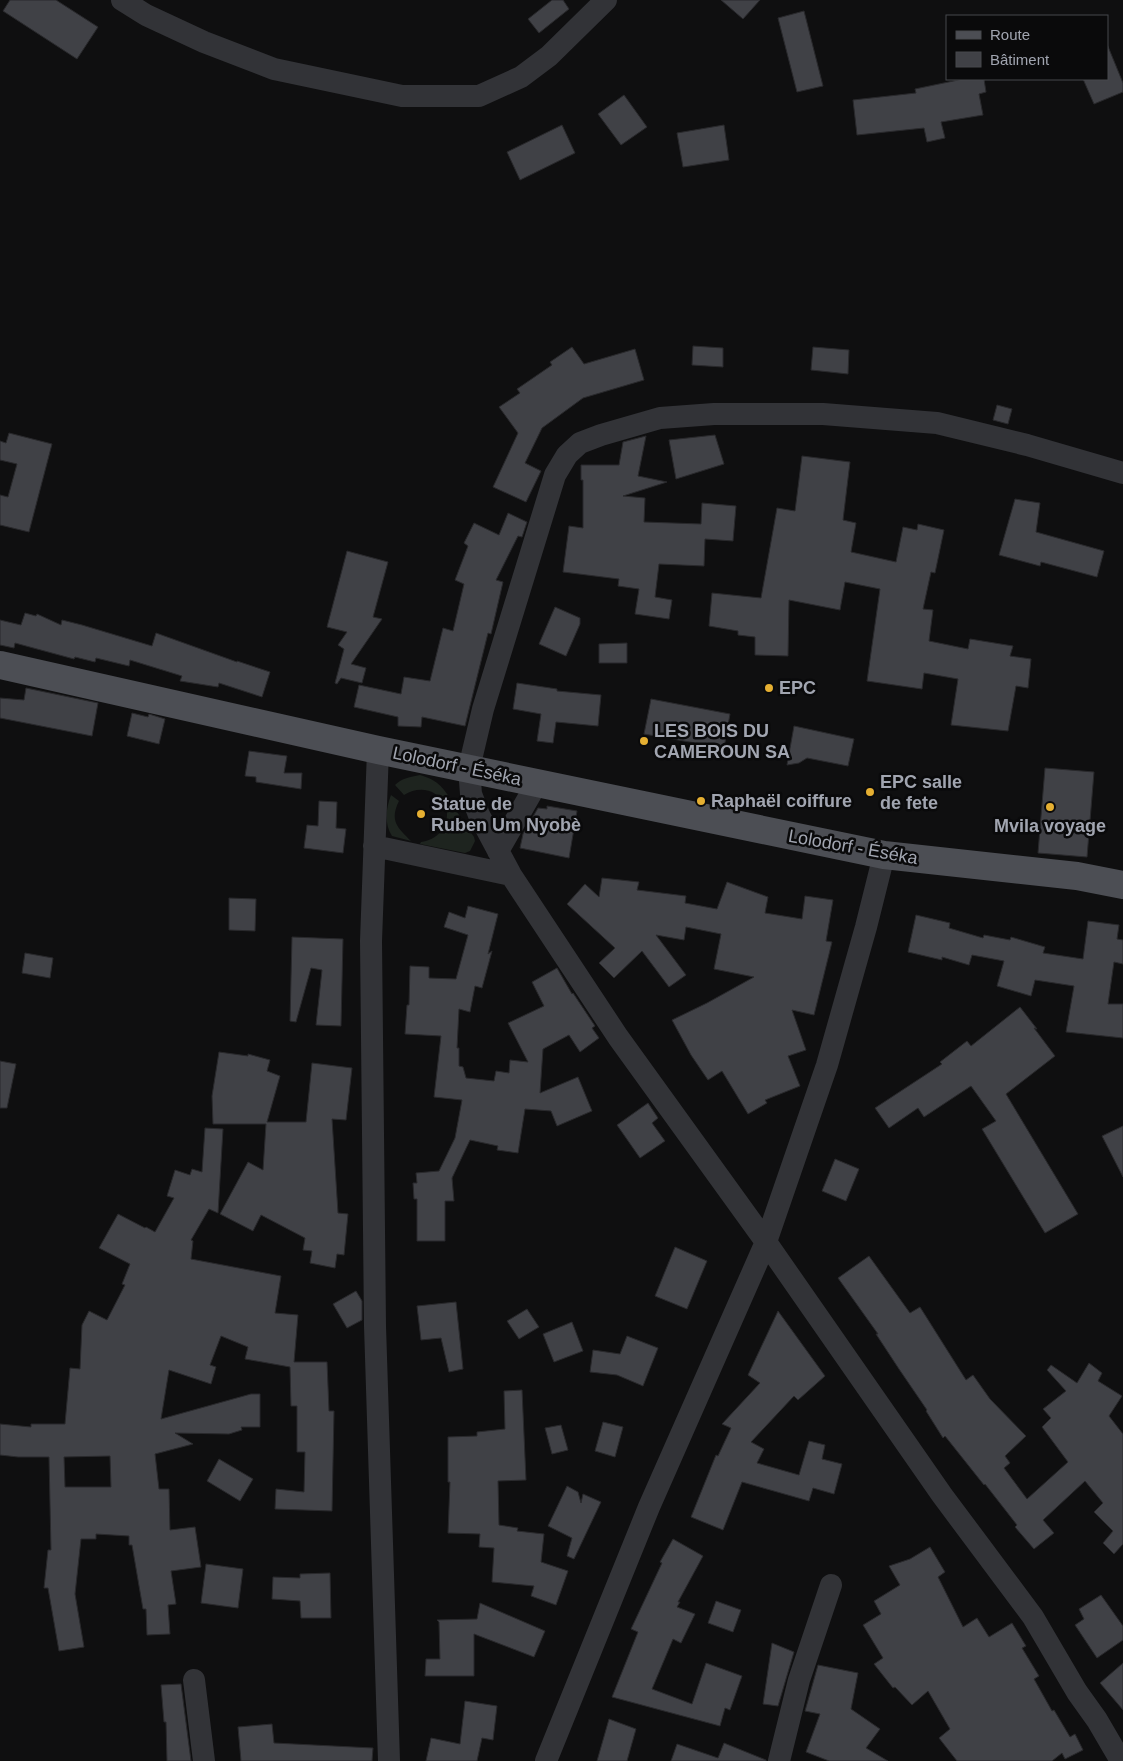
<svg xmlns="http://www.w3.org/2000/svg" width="1123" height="1761" font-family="Arial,sans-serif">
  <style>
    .green { fill: #1e241f }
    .building { fill: #404146; stroke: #29292c; fill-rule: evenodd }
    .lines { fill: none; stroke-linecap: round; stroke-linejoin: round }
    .street { stroke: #323337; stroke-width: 22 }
    .primary { stroke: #4c4e54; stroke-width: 28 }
    .poi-dot { fill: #e5af32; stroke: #0a0a0b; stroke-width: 2 }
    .labels { text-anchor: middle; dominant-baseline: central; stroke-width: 5; stroke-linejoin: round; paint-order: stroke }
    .poi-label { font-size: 18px; font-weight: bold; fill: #a1a5b0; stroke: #0a0a0b; text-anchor: start }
    .street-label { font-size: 18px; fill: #a1a5b0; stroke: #0a0a0b }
  </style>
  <rect width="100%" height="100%" fill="#0f0f10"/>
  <path class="green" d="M 420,775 C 437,780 442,786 452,801 L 444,805 C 437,788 418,786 404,795 L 395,785 C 402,778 410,777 420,775 Z
    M 391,795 L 399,801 C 389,821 398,828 411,841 L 392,836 C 384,824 386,808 391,795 Z
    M 455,809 L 474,837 L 475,841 L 470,851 L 465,853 L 420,844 L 421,842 C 437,840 448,828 447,811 Z"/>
  <path class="building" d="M 10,0 L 56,0 L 98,27 L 77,59 L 3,11 Z
    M 552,0 L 563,0 L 569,9 L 539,33 L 528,19 Z
    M 721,0 L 760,0 L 743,19 Z
    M 804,11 L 823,86 L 797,92 L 778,18 Z
    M 1107,44 L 1123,83 L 1123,92 L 1094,104 L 1083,79 L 1107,79 Z
    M 963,79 L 984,79 L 986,92 L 979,94 L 983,115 L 941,122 L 945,138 L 927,142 L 924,128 L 857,135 L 853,100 L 916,93 L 915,89 Z
    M 624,95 L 647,127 L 621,145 L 598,114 Z
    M 562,125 L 575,153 L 520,180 L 507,152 Z
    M 724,125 L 729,160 L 683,167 L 677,133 Z
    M 693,346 L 723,348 L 723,367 L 692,365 Z
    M 572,347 L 584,364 L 635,349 L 644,380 L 583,398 L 542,428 L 525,463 L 541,471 L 526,502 L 493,487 L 518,433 L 499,407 L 520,393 L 517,389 L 552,365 L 550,362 Z
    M 813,347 L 849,350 L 848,374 L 811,370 Z
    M 997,405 L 1012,409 L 1008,424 L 993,420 Z
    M 9,433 L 52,444 L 29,532 L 0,525 L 0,495 L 8,497 L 17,464 L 0,460 L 0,441 L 6,443 Z
    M 715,435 L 724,464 L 676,479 L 669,440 Z
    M 646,436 L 638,476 L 667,482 L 623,496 L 645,498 L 644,522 L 701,524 L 702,503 L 736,506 L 733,541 L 705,539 L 704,566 L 659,564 L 655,597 L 672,600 L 669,619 L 635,614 L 639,589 L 618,586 L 619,579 L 563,572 L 569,526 L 583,528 L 583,480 L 581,480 L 581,465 L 619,465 L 623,442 Z
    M 802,456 L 850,462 L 843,520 L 856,523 L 851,552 L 896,562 L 903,527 L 917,530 L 918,524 L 944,530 L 935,573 L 931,572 L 923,609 L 933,610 L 929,641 L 968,649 L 970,639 L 1013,646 L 1010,656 L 1031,659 L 1028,688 L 1016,686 L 1008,731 L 951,725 L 958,679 L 924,673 L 922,689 L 867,681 L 880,589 L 845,582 L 840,610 L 789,600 L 788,656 L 755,655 L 755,637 L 738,635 L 738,631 L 709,626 L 712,593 L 761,598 L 777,508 L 795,511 Z
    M 1015,499 L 1040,503 L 1036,532 L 1104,551 L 1097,577 L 1041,562 L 1040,566 L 999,555 Z
    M 508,513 L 527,522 L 522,537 L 518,536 L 496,580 L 503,582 L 491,634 L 488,633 L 465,726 L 422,717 L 421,727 L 398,726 L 398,717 L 354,707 L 359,685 L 401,694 L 404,677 L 430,681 L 443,628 L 453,631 L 464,584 L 455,580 L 468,546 L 464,543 L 474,523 L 499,535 Z
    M 347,551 L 388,562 L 373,617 L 382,619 L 351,664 L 366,668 L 362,683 L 341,678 L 337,684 L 335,683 L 344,649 L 338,645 L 347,632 L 327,627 Z
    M 555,607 L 580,618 L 580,624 L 566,656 L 539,644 Z
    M 25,613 L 36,616 L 37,614 L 61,625 L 62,620 L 82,625 L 152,646 L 156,633 L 237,662 L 237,661 L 270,672 L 262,697 L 219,683 L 218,687 L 180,681 L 182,676 L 130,660 L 129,666 L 96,658 L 95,662 L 75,657 L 74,659 L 15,643 L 14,648 L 0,645 L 0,620 L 21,625 Z
    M 627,643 L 627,663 L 599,663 L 599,644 Z
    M 517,683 L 557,689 L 557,691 L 601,695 L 598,726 L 556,722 L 553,743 L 537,741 L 541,714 L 513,709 Z
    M 26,688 L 98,703 L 92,736 L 0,718 L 0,698 L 24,700 Z
    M 651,699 L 730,714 L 724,748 L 644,734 Z
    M 132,713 L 148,717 L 149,714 L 165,719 L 159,744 L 127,736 Z
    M 794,726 L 854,739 L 848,766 L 807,758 L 799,763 L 787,765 Z
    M 249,751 L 287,756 L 284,773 L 302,773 L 301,789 L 256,782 L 256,777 L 245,776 Z
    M 1045,768 L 1094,772 L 1087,857 L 1038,853 Z
    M 319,801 L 337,802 L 336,828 L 346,829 L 343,853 L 304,848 L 307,825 L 318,826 Z
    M 547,806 L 577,811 L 569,858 L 520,848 L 523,834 L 538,808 L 547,809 Z
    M 602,878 L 639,882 L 637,890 L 686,896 L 685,903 L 717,909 L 727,882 L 768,897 L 765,913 L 802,919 L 805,896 L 833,900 L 826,941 L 832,942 L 814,1015 L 792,1010 L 806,1050 L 788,1056 L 800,1086 L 765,1100 L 767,1103 L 748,1114 L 722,1071 L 708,1080 L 691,1055 L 672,1020 L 707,1003 L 754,977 L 714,969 L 721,934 L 686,927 L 684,940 L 656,935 L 686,975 L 669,987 L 642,951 L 614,978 L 599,963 L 615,948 L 567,904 L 585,884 L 599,897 Z
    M 229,898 L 256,899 L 255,931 L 229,930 Z
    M 468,906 L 498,914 L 488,954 L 492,951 L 482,988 L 475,986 L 470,1012 L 459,1009 L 457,1048 L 459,1048 L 459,1066 L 463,1067 L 466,1078 L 494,1081 L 496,1071 L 509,1073 L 510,1060 L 528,1062 L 508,1023 L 544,1006 L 532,982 L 557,968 L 572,994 L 573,993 L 595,1026 L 592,1028 L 599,1038 L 580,1052 L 569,1035 L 543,1049 L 540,1093 L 578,1077 L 592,1111 L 557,1126 L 551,1111 L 525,1109 L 518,1153 L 497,1150 L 498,1146 L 470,1140 L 452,1178 L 454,1201 L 445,1201 L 445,1241 L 417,1241 L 417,1199 L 414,1199 L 413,1183 L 417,1183 L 416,1173 L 439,1171 L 455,1138 L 462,1100 L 434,1097 L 441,1036 L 405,1034 L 407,1005 L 409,1005 L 410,966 L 429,967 L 429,978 L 456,979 L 468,935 L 444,927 L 449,912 L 465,918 Z
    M 916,915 L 950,923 L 949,928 L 983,938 L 984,935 L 1010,940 L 1011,937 L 1045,947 L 1043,953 L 1083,959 L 1088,921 L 1119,925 L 1117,939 L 1123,940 L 1123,964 L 1114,962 L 1108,1004 L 1123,1004 L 1123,1038 L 1066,1032 L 1074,986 L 1035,980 L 1031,996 L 997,986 L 1004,961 L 972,955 L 969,965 L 942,957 L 942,960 L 908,952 Z
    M 292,937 L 343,939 L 341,1026 L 316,1025 L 322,970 L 311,968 L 296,1022 L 290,1021 Z
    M 25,953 L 53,958 L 50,978 L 22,973 Z
    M 1020,1007 L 1037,1029 L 1034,1028 L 1055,1056 L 1006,1094 L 1078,1214 L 1045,1233 L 982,1129 L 996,1121 L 971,1086 L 924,1117 L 918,1108 L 889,1128 L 875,1108 L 942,1064 L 940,1062 L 967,1041 L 971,1046 Z
    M 219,1052 L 248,1056 L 248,1054 L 270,1060 L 267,1071 L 280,1076 L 267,1122 L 306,1122 L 312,1063 L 352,1068 L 346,1120 L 332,1119 L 338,1213 L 348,1214 L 344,1255 L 337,1254 L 335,1268 L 310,1263 L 312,1251 L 303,1250 L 305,1238 L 261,1215 L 253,1231 L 220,1214 L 248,1162 L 263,1170 L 266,1124 L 213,1124 L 212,1096 Z
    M 0,1061 L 16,1064 L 7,1108 L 0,1108 Z
    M 648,1103 L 658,1118 L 652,1123 L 665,1141 L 640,1158 L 617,1125 Z
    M 1123,1126 L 1123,1177 L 1102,1136 Z
    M 205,1128 L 223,1129 L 218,1213 L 209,1209 L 191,1240 L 193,1241 L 191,1259 L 281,1276 L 275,1313 L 298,1315 L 294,1362 L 327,1362 L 329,1411 L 334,1411 L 332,1511 L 275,1509 L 276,1489 L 304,1492 L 305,1452 L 297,1452 L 297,1406 L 291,1406 L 290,1367 L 245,1359 L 248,1347 L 221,1336 L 210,1365 L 216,1367 L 211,1384 L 169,1370 L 161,1419 L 251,1394 L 260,1394 L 260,1427 L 241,1427 L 242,1430 L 229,1434 L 175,1433 L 193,1444 L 155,1454 L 159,1489 L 169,1489 L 170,1530 L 195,1527 L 201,1567 L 171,1571 L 176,1604 L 168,1605 L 170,1634 L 147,1635 L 146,1609 L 143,1609 L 132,1545 L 129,1545 L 129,1536 L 96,1534 L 96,1539 L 81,1539 L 75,1594 L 84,1647 L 59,1651 L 48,1588 L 44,1588 L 48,1550 L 51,1550 L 49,1457 L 18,1457 L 0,1455 L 0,1424 L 31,1427 L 31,1424 L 65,1424 L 70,1368 L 80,1369 L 82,1325 L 89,1311 L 107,1320 L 125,1285 L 122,1284 L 130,1264 L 99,1248 L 118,1214 L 145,1228 L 146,1227 L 155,1232 L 174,1198 L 167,1196 L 175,1170 L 190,1175 L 192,1169 L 202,1172 ZM 110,1456 L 111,1487 L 65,1487 L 64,1457 Z
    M 835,1159 L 859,1169 L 846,1201 L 822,1191 Z
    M 675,1247 L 707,1261 L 687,1309 L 655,1296 Z
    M 869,1256 L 910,1313 L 920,1307 L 966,1380 L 973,1375 L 990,1399 L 1026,1436 L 1005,1456 L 1010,1463 L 1004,1468 L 1027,1499 L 1068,1462 L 1042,1427 L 1051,1418 L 1043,1409 L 1066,1391 L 1047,1370 L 1051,1365 L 1077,1383 L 1089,1363 L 1102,1373 L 1098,1381 L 1122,1396 L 1109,1416 L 1123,1434 L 1123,1544 L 1114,1554 L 1103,1543 L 1113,1531 L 1094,1512 L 1103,1503 L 1085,1481 L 1043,1520 L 1054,1533 L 1034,1549 L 1015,1527 L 1017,1525 L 985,1484 L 984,1485 L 945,1436 L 943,1438 L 926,1411 L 927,1410 L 899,1369 L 876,1334 L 878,1334 L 838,1278 Z
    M 356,1291 L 362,1301 L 362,1320 L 347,1328 L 333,1304 Z
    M 456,1302 L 463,1369 L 449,1372 L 441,1338 L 421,1340 L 417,1306 Z
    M 527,1309 L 539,1327 L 519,1339 L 507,1321 Z
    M 778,1311 L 825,1376 L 798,1400 L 794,1396 L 751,1442 L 764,1449 L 757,1463 L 799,1475 L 809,1441 L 825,1445 L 822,1459 L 842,1464 L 834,1494 L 813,1488 L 809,1501 L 742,1482 L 723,1530 L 691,1517 L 716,1455 L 718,1456 L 731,1428 L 722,1424 L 760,1383 L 748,1375 Z
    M 572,1322 L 583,1351 L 554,1362 L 543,1334 Z
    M 627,1336 L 658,1348 L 643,1386 L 617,1375 L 590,1372 L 593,1350 L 620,1354 Z
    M 522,1390 L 526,1480 L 498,1481 L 499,1525 L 518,1528 L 517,1531 L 544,1534 L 541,1562 L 568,1571 L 556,1605 L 531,1596 L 534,1586 L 492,1582 L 494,1548 L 479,1547 L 480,1534 L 448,1533 L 450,1482 L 448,1482 L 448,1437 L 477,1436 L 477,1432 L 505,1429 L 504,1391 Z
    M 603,1422 L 623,1427 L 615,1457 L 595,1451 Z
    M 561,1425 L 568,1450 L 552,1454 L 545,1428 Z
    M 219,1459 L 253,1479 L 240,1501 L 207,1481 Z
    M 567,1486 L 578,1492 L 581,1503 L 583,1494 L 601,1502 L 574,1559 L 567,1556 L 572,1538 L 548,1526 Z
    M 673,1539 L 703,1556 L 678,1602 L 680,1602 L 677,1607 L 695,1614 L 681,1643 L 673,1639 L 652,1689 L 692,1704 L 706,1663 L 742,1676 L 730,1710 L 725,1708 L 720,1726 L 612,1697 L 638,1632 L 631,1629 L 662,1563 L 660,1562 Z
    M 930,1547 L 945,1572 L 938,1577 L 963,1627 L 977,1618 L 989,1637 L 1012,1623 L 1026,1646 L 1022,1648 L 1039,1676 L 1034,1679 L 1052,1711 L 1054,1710 L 1070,1737 L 1075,1734 L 1083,1750 L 1065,1759 L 1062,1753 L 1052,1761 L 957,1761 L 939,1738 L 950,1729 L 928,1691 L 912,1705 L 895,1687 L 893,1688 L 874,1664 L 883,1658 L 863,1625 L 881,1614 L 874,1601 L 900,1585 L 889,1566 L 910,1559 Z
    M 206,1564 L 243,1569 L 238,1608 L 201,1603 Z
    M 330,1573 L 331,1618 L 301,1618 L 300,1601 L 272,1599 L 273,1577 L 300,1578 L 300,1574 Z
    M 1101,1595 L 1123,1626 L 1123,1640 L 1097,1658 L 1075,1625 L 1084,1619 L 1079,1609 Z
    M 716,1601 L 741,1610 L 733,1632 L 708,1623 Z
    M 480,1603 L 545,1631 L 534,1657 L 474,1634 L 474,1676 L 425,1676 L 426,1659 L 440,1659 L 439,1622 L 437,1620 L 477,1619 Z
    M 772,1643 L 794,1652 L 778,1706 L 763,1704 Z
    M 1123,1663 L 1123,1710 L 1100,1683 Z
    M 818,1665 L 858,1673 L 851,1709 L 880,1729 L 866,1748 L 888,1761 L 829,1761 L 806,1752 L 820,1714 L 805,1711 Z
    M 181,1684 L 191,1761 L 167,1761 L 166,1722 L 164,1722 L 161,1685 Z
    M 465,1701 L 497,1706 L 493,1740 L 482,1738 L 477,1761 L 426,1761 L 431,1738 L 460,1744 Z
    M 609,1719 L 636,1729 L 627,1761 L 597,1761 Z
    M 272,1724 L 274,1743 L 373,1748 L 372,1761 L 241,1761 L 238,1727 Z
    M 724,1743 L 766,1760 L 766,1761 L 671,1761 L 677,1744 L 718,1758 Z"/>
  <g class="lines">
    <path class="street" d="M 122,0 L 146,15 L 204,42 L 274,69 L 402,96 L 479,96 L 521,77 L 549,56 L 606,0
      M 378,750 L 371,941 L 375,1326 L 389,1761
      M 374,846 L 511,875
      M 498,851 L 537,783
      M 194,1680 L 204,1761
      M 546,1761 L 649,1507 L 766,1242 L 827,1065 L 866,927 L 884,855
      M 779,1761 L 799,1680 L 831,1585
      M 1121,1761 L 1097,1720 L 1077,1692 L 1033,1617 L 942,1495 L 766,1242 L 618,1037 L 511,875 L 479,815 L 471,794 L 469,768 L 483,709 L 555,475 L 567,455 L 580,443 L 601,435 L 660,418 L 714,414 L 823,414 L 937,423 L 1027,445 L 1123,473"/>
    <path class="primary" d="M 0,665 L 378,750 L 884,855 L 1077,876 L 1123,885"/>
  </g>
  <g class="poi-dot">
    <circle cx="769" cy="688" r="5"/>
    <circle cx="644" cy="741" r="5"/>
    <circle cx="870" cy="792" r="5"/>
    <circle cx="701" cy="801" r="5"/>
    <circle cx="1050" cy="807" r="5"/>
    <circle cx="421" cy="814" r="5"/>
  </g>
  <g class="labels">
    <g class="poi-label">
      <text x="779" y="688">EPC</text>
      <text x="654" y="731">LES BOIS DU<tspan x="654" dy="21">CAMEROUN SA</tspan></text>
      <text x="880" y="782">EPC salle<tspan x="880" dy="21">de fete</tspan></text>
      <text x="711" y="801">Raphaël coiffure</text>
      <text x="431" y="804">Statue de<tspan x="431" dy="21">Ruben Um Nyobè</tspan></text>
      <text x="1050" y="826" text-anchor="middle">Mvila voyage</text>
    </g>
    <g class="street-label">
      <text transform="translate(457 766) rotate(12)">Lolodorf - Éséka</text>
      <text transform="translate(853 847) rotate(10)">Lolodorf - Éséka</text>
    </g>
  </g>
  <rect x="946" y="15" width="162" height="65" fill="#0a0a0b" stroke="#46484d"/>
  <rect x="956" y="31" width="25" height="8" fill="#4c4e54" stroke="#46484d"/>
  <text x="990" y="40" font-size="15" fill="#a1a5b0">Route</text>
  <rect x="956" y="52" width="25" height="15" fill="#404146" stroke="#46484d"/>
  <text x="990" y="65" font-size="15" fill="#a1a5b0">Bâtiment</text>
</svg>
